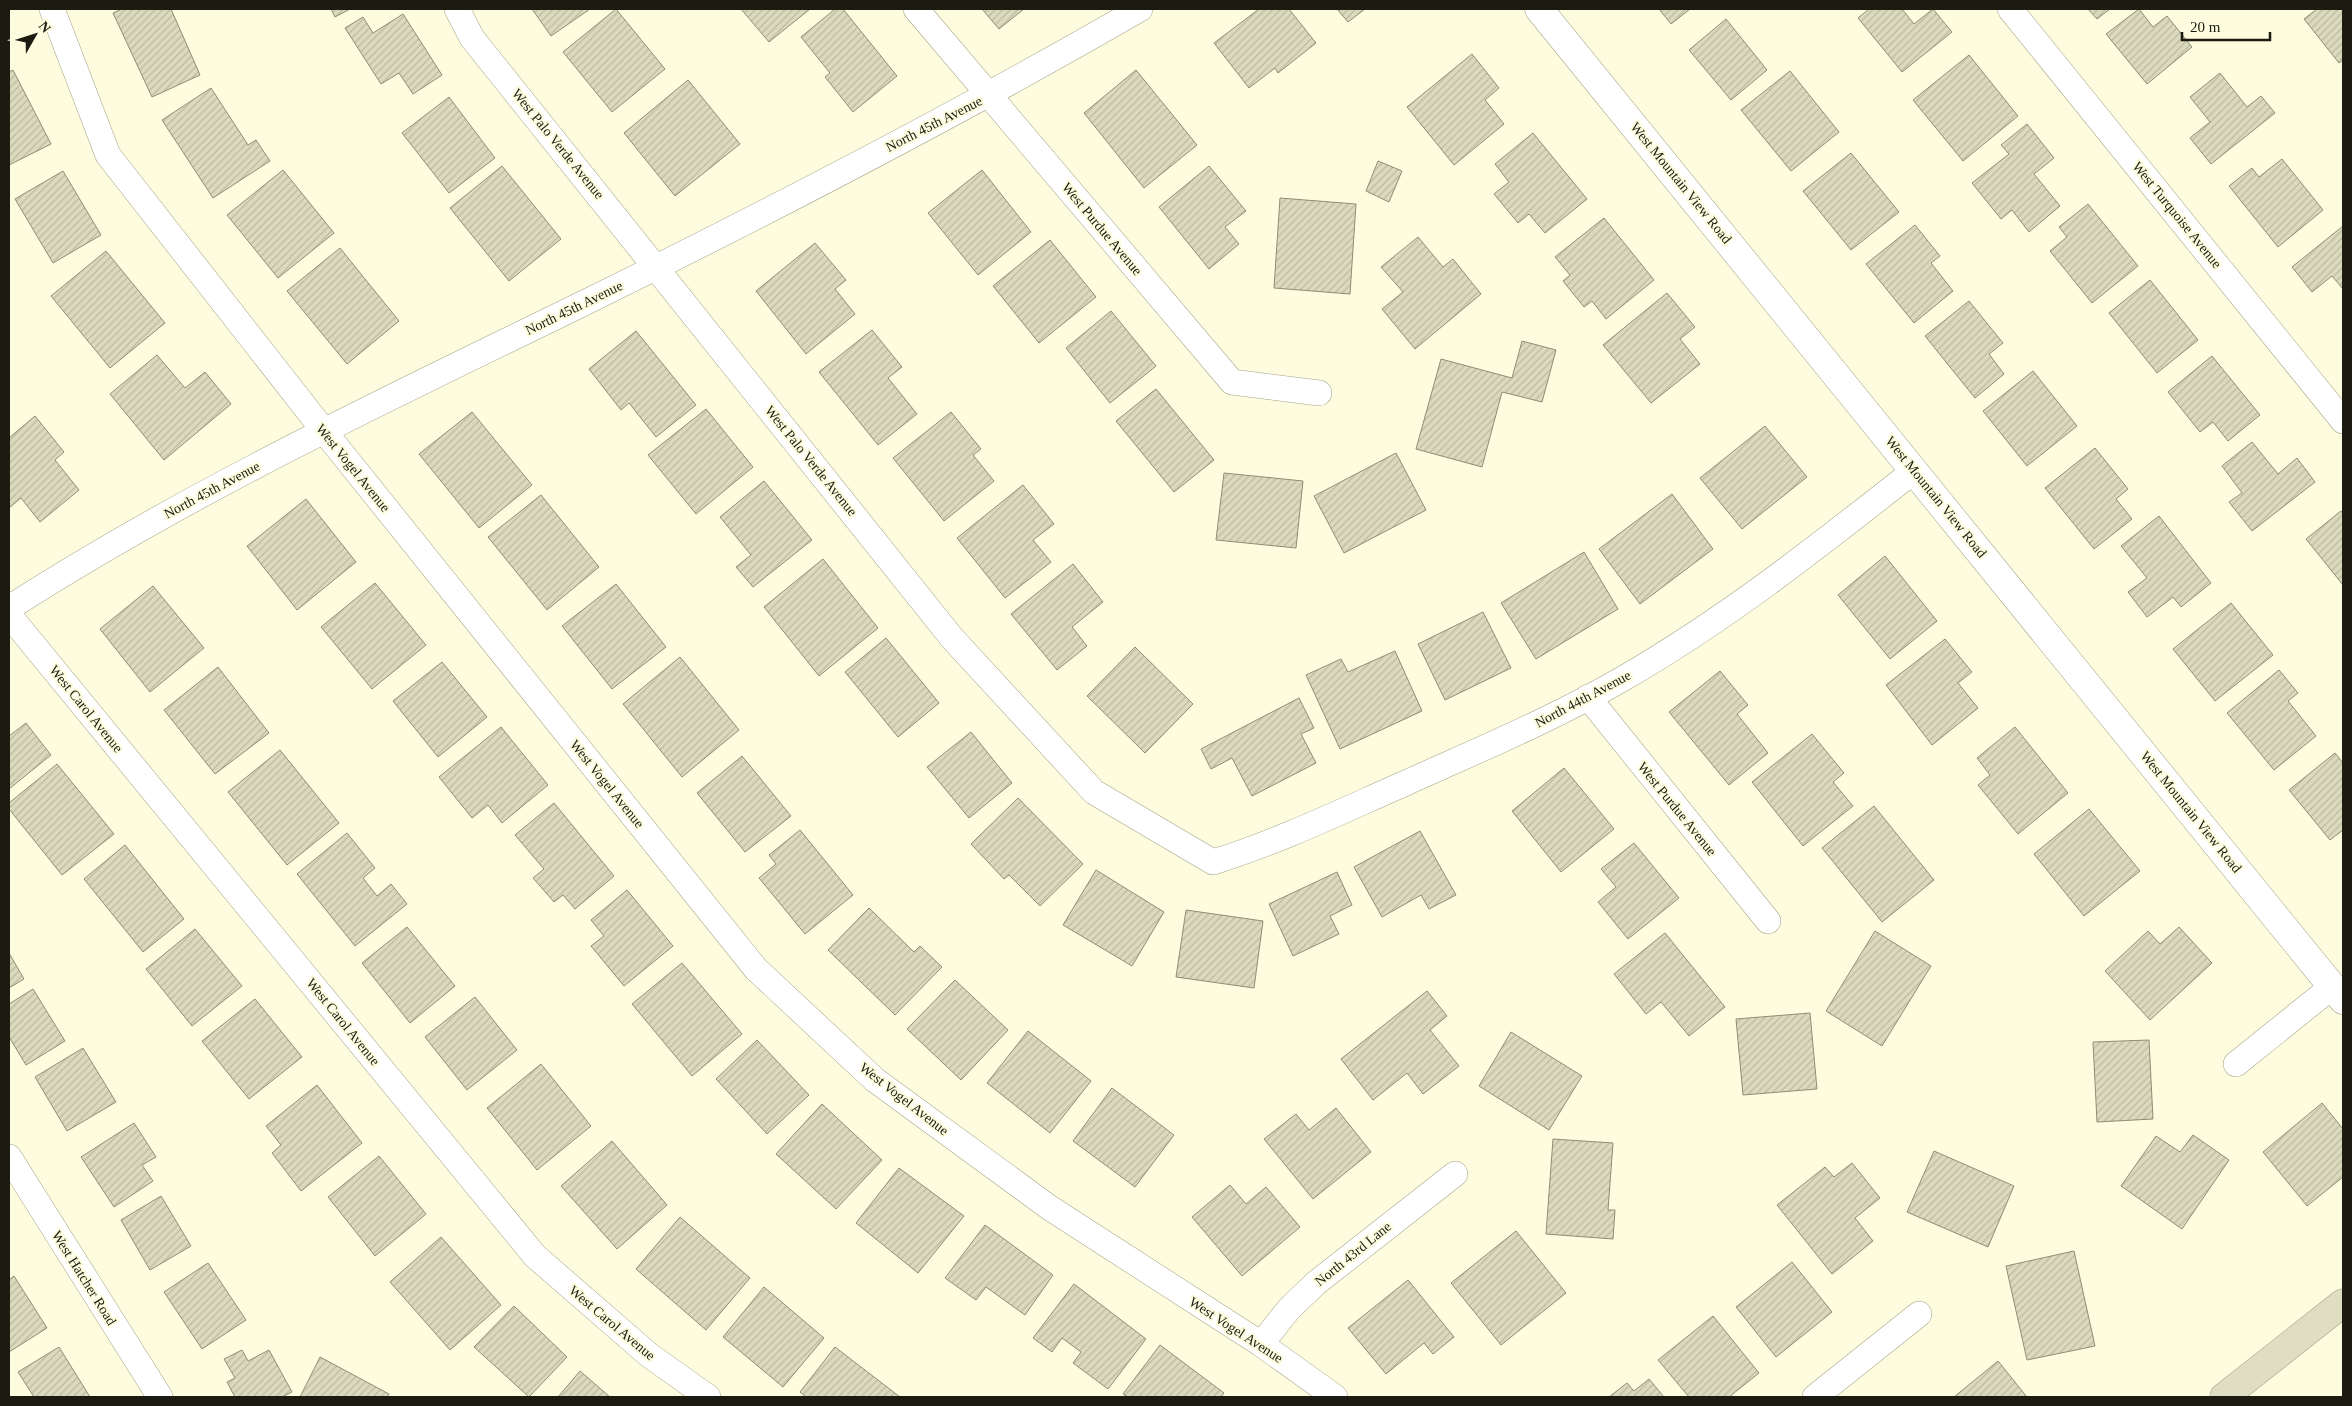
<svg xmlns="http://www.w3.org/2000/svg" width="2352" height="1406" font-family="Georgia,serif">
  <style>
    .building { fill: url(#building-hatch); stroke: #8f8e74 }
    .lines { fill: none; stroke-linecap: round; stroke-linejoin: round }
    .minor-casing { stroke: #a4a389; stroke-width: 26 }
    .tertiary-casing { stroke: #a4a389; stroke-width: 29 }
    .secondary-casing { stroke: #a4a389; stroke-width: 29 }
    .minor { stroke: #fff; stroke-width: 25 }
    .tertiary { stroke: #fff; stroke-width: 28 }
    .secondary { stroke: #dfddc2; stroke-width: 28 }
    .labels { text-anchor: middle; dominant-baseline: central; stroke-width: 4.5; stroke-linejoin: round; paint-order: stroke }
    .street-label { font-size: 14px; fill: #1b1b11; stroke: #fdfcdf }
  </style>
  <defs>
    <pattern id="building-hatch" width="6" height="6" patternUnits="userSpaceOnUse" patternTransform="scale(1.25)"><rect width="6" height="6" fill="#dbdabe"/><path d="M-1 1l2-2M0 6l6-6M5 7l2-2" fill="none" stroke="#bbbaa2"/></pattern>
  </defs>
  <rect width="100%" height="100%" fill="#fdfcdf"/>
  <path class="building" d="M 122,9 L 171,9 L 200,75 L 152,97 L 113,13 Z
    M 331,9 L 350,9 L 335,17 Z
    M 532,9 L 590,9 L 551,36 Z
    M 616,9 L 665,69 L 612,112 L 563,52 Z
    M 741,9 L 810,9 L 769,42 Z
    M 835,9 L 843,9 L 897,76 L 853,112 L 825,77 L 830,73 L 801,37 Z
    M 982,9 L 1024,9 L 999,29 Z
    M 1259,9 L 1289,9 L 1316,43 L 1278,73 L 1275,68 L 1249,88 L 1214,43 Z
    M 1337,9 L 1365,9 L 1348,22 Z
    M 1659,9 L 1690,9 L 1671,24 Z
    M 1869,9 L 1902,9 L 1914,24 L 1933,9 L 1952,32 L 1902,72 L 1858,18 Z
    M 2088,9 L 2110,9 L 2097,19 Z
    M 2139,9 L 2153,27 L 2167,16 L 2192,47 L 2147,84 L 2106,34 Z
    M 2317,9 L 2343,9 L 2343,60 L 2339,63 L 2304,19 Z
    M 403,14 L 442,75 L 413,94 L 399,73 L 381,84 L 345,28 L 363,17 L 373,33 Z
    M 1726,19 L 1767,70 L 1731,100 L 1689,50 Z
    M 1472,54 L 1499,88 L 1485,100 L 1504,124 L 1454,165 L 1407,107 Z
    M 1969,55 L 2018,116 L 1963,161 L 1913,100 Z
    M 13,70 L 51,144 L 9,165 L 9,72 Z
    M 1136,70 L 1197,145 L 1144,188 L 1084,113 Z
    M 1790,71 L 1839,132 L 1791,171 L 1741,110 Z
    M 2220,73 L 2247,107 L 2261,96 L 2275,113 L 2211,164 L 2190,138 L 2210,122 L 2190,97 Z
    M 688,80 L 740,144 L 675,196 L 624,133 Z
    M 211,88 L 248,145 L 256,140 L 270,161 L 213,198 L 162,120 Z
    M 449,97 L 495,158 L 449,193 L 402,133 Z
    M 2027,124 L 2054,158 L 2034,174 L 2060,206 L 2029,232 L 2012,210 L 2001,219 L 1972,183 L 2009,154 L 2001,145 Z
    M 1533,133 L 1587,199 L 1545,233 L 1529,214 L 1518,223 L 1494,194 L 1509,182 L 1495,164 Z
    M 1851,153 L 1899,212 L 1851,250 L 1803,191 Z
    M 2282,159 L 2323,210 L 2278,247 L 2229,186 L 2252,168 L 2259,177 Z
    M 1378,161 L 1402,171 L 1389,202 L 1366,191 Z
    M 502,166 L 561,239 L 509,281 L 450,208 Z
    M 1209,166 L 1246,211 L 1225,227 L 1239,244 L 1209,269 L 1159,207 Z
    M 283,170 L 334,233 L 278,278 L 227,215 Z
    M 982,170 L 1031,232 L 978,275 L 928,213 Z
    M 63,171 L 101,235 L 53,263 L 15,199 Z
    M 1280,198 L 1356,204 L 1350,294 L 1274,288 Z
    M 2088,204 L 2138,266 L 2092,303 L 2050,251 L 2067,237 L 2059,227 Z
    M 1604,218 L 1654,280 L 1606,319 L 1592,301 L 1584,307 L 1563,281 L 1570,275 L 1555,257 Z
    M 1915,225 L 1940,256 L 1931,263 L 1953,291 L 1914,323 L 1866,264 Z
    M 2343,226 L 2343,289 L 2332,276 L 2312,292 L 2292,267 Z
    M 1418,237 L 1443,267 L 1453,259 L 1481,294 L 1415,349 L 1382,309 L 1403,292 L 1381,267 Z
    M 1050,240 L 1096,297 L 1039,343 L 993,286 Z
    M 815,243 L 846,280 L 835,289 L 855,314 L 806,354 L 756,291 Z
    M 340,248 L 399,321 L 347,364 L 287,291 Z
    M 106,251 L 165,323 L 110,368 L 51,296 Z
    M 2150,280 L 2198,340 L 2157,373 L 2109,313 Z
    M 1667,293 L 1695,327 L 1680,339 L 1700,364 L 1651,403 L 1603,345 Z
    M 1969,301 L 2003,343 L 1989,354 L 2004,374 L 1975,398 L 1925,336 Z
    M 1111,311 L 1156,366 L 1110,403 L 1066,348 Z
    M 872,330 L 902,367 L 888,378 L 917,414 L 878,445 L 819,372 Z
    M 636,331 L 696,405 L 656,437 L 629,403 L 621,410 L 589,369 Z
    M 1522,341 L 1556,350 L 1542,402 L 1502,392 L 1482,467 L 1416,449 L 1441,359 L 1512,378 Z
    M 157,355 L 185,388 L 205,372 L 231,404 L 164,460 L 110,394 Z
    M 2212,356 L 2260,415 L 2228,441 L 2213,422 L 2200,432 L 2168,392 Z
    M 2033,371 L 2077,426 L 2027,466 L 1983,411 Z
    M 1156,389 L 1214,460 L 1174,492 L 1116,421 Z
    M 706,409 L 753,467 L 696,514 L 648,455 Z
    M 472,412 L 532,485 L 479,528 L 419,454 Z
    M 951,412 L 981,449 L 973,455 L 994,481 L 944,521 L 893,458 Z
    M 35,416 L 64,452 L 55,460 L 79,490 L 40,522 L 21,498 L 9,508 L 9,438 Z
    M 1765,426 L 1807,477 L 1742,529 L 1700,478 Z
    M 2252,442 L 2278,474 L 2297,458 L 2315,482 L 2252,531 L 2229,502 L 2242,493 L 2222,466 Z
    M 2095,448 L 2128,489 L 2116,499 L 2132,519 L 2094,549 L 2045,488 Z
    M 1396,453 L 1426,510 L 1344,553 L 1314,496 Z
    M 1224,473 L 1303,481 L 1296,548 L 1216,540 Z
    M 764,481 L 812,540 L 753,587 L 736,567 L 751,555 L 720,517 Z
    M 1023,485 L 1054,524 L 1033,540 L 1051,562 L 1005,598 L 957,538 Z
    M 1672,494 L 1713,549 L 1640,604 L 1599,549 Z
    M 541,495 L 599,567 L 547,610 L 488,537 Z
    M 306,499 L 356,562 L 297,610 L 247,546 Z
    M 2341,511 L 2343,514 L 2343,585 L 2306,539 Z
    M 2159,516 L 2211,583 L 2181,607 L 2173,597 L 2147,617 L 2128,592 L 2147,578 L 2121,546 Z
    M 1584,552 L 1618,609 L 1536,659 L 1501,603 Z
    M 1885,556 L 1937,621 L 1890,659 L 1838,595 Z
    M 823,559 L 878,628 L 819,676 L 764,607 Z
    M 1073,564 L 1103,602 L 1072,627 L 1087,646 L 1057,670 L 1011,614 Z
    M 375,583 L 426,645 L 372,689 L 321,627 Z
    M 616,584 L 666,647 L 612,689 L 562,626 Z
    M 153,586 L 204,648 L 150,692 L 100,629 Z
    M 2231,603 L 2273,655 L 2215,701 L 2173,649 Z
    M 1483,612 L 1511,668 L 1445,700 L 1418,644 Z
    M 886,638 L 939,703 L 898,737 L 845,672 Z
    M 1945,639 L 1972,672 L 1958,683 L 1978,708 L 1932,745 L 1886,685 Z
    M 1135,647 L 1193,704 L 1145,753 L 1087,696 Z
    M 1395,651 L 1422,711 L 1340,749 L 1306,675 L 1341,659 L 1348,672 Z
    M 680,657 L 739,730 L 682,777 L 623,704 Z
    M 442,662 L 487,717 L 438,757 L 393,701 Z
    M 218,667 L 269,733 L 215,774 L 164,710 Z
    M 2279,670 L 2298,693 L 2288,701 L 2316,736 L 2274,770 L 2227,713 Z
    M 1720,671 L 1748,705 L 1737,714 L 1768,753 L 1729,785 L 1669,712 Z
    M 1299,698 L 1314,728 L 1301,734 L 1316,763 L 1252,796 L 1232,758 L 1211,769 L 1201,749 Z
    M 26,723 L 51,755 L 9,789 L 9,736 Z
    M 501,727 L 548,785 L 502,823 L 488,805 L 472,818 L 439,777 Z
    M 2015,727 L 2068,793 L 2018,834 L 1978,785 L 1990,775 L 1977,758 Z
    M 971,732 L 1012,783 L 969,818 L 927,767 Z
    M 1812,734 L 1844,773 L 1833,782 L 1853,806 L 1803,846 L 1752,782 Z
    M 280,750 L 339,823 L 287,865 L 228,792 Z
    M 2335,753 L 2343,763 L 2343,830 L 2330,840 L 2289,790 Z
    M 742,756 L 791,816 L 745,852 L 697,793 Z
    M 57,764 L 114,834 L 62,875 L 9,809 L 9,803 Z
    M 1564,768 L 1614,829 L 1561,872 L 1512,811 Z
    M 1018,798 L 1083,864 L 1040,906 L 1009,875 L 1004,879 L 971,844 Z
    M 554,803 L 614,876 L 575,909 L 563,895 L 554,902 L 533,878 L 544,869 L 515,835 Z
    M 1874,806 L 1934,880 L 1882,922 L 1822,848 Z
    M 2089,809 L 2140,871 L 2084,916 L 2034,854 Z
    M 800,830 L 853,895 L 805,934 L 759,878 L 776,864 L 769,855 Z
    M 1420,831 L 1456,895 L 1429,909 L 1421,895 L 1382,917 L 1354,867 Z
    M 347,833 L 375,868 L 363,878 L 377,896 L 391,884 L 407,904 L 355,946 L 297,874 Z
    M 1634,843 L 1679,898 L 1628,939 L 1598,902 L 1616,887 L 1601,869 Z
    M 125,845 L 184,919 L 143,952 L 84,879 Z
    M 1096,870 L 1164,912 L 1132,966 L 1063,925 Z
    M 1337,872 L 1352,905 L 1330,916 L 1339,934 L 1293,956 L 1269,904 Z
    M 627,890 L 673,946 L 624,986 L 591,946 L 604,936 L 591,920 Z
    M 869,908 L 914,952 L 920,946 L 942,967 L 895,1015 L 828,950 Z
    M 1186,910 L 1263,921 L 1254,988 L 1176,977 Z
    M 407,927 L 455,986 L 410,1023 L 362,963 Z
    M 2179,927 L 2212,963 L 2150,1020 L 2105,971 L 2148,931 L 2160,944 Z
    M 195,929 L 242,986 L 192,1026 L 146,969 Z
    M 1875,931 L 1931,966 L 1882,1046 L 1826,1011 Z
    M 1665,933 L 1725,1007 L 1689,1036 L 1661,1002 L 1646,1014 L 1614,974 Z
    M 9,953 L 24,979 L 9,988 Z
    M 682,963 L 742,1034 L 692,1076 L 632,1004 Z
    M 955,980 L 1008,1030 L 961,1080 L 907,1029 Z
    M 33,989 L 65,1041 L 26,1065 L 9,1037 L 9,1004 Z
    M 1427,991 L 1447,1016 L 1430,1030 L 1459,1066 L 1423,1094 L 1407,1073 L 1373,1100 L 1341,1059 Z
    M 475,997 L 517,1050 L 467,1090 L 425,1037 Z
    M 255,999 L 302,1057 L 249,1099 L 202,1041 Z
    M 1810,1013 L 1817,1089 L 1743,1095 L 1736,1019 Z
    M 1028,1031 L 1091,1081 L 1050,1133 L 987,1083 Z
    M 1511,1032 L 1582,1076 L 1549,1130 L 1479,1086 Z
    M 757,1040 L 809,1095 L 767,1134 L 716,1079 Z
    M 2149,1040 L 2153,1119 L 2097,1122 L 2093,1042 Z
    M 83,1048 L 116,1102 L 67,1131 L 35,1077 Z
    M 541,1064 L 591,1126 L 537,1170 L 487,1108 Z
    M 317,1085 L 362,1143 L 301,1191 L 272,1153 L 281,1145 L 266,1126 Z
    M 1112,1088 L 1174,1135 L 1135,1187 L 1073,1141 Z
    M 2322,1103 L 2343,1129 L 2343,1177 L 2307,1206 L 2263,1152 Z
    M 822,1104 L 882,1160 L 836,1209 L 776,1154 Z
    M 1336,1108 L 1371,1152 L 1313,1199 L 1264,1139 L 1296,1114 L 1309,1130 Z
    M 134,1123 L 156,1157 L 142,1165 L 153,1181 L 114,1207 L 81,1157 Z
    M 2193,1135 L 2229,1160 L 2182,1229 L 2121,1186 L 2156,1136 L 2180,1152 Z
    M 1553,1139 L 1613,1143 L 1608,1210 L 1615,1210 L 1613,1239 L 1546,1234 Z
    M 612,1141 L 667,1205 L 617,1249 L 561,1186 Z
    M 1934,1151 L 2014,1186 L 1988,1247 L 1907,1212 Z
    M 379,1156 L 426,1214 L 375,1256 L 328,1197 Z
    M 1852,1163 L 1880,1198 L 1855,1218 L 1873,1241 L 1832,1274 L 1777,1205 L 1825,1167 L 1834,1177 Z
    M 899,1168 L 964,1216 L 918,1273 L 856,1223 Z
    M 1230,1185 L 1246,1204 L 1266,1187 L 1300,1227 L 1242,1276 L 1192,1217 Z
    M 161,1196 L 191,1246 L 150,1270 L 121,1220 Z
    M 680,1217 L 750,1278 L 706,1330 L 636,1269 Z
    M 985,1225 L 1053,1275 L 1025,1315 L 986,1287 L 976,1300 L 945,1278 Z
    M 1516,1231 L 1566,1293 L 1501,1345 L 1451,1283 Z
    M 441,1237 L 501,1305 L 450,1350 L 390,1282 Z
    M 2074,1251 L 2095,1346 L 2027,1360 L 2006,1266 Z
    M 1792,1262 L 1832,1312 L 1776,1357 L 1736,1307 Z
    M 208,1263 L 246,1320 L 202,1349 L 164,1292 Z
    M 14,1276 L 47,1328 L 9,1352 L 9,1280 Z
    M 1408,1280 L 1454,1337 L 1433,1354 L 1424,1343 L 1386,1374 L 1348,1328 Z
    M 1074,1284 L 1146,1339 L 1108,1389 L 1073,1363 L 1081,1352 L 1062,1338 L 1052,1352 L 1033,1338 Z
    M 764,1287 L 824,1338 L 783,1387 L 723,1337 Z
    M 514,1306 L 567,1357 L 529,1397 L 474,1347 Z
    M 1713,1316 L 1759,1373 L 1729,1397 L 1689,1397 L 1658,1360 Z
    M 1160,1345 L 1224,1393 L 1221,1397 L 1128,1397 L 1123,1394 Z
    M 59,1347 L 90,1397 L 34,1397 L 18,1372 Z
    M 835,1347 L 900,1397 L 806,1397 L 800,1392 Z
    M 242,1350 L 248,1361 L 269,1350 L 292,1392 L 282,1397 L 235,1397 L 227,1382 L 235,1378 L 224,1359 Z
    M 320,1357 L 389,1394 L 387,1397 L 300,1397 Z
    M 1998,1361 L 2027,1397 L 1954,1397 Z
    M 580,1371 L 610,1397 L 558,1397 Z
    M 1649,1379 L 1664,1397 L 1609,1397 L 1627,1383 L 1634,1391 Z"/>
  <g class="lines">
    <g class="minor-casing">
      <path id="minor" d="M 52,9 L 108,155 L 324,431 L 756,969 L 875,1080 L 1050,1208 L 1261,1344 L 1335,1397
        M 457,9 L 472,38 L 952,638 L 1094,792 L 1213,862 C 1281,841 1344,810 1408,782 C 1481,749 1555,718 1624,678 C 1728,618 1821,544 1915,470
        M 916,9 L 1232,382 L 1319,393
        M 2010,9 L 2343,421
        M 9,608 C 191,491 388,399 582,304 C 771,211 958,114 1140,9
        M 9,615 L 535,1256 L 649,1355 L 708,1397
        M 1588,697 L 1768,921
        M 2236,1064 L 2333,986
        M 9,1157 L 160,1397
        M 1261,1344 L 1289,1309 L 1316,1283 L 1455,1174
        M 1815,1397 L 1919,1314"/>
    </g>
    <g class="tertiary-casing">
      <path id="tertiary" d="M 1539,9 L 2343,1000"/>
    </g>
    <g class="secondary-casing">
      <path id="secondary" d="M 2224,1397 L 2343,1303"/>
    </g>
    <use href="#minor" class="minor"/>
    <use href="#tertiary" class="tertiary"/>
    <use href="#secondary" class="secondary"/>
  </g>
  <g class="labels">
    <g class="street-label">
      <text transform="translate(934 124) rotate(-27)">North 45th Avenue</text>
      <text transform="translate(558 144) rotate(51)">West Palo Verde Avenue</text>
      <text transform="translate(1681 183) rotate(51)">West Mountain View Road</text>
      <text transform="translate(2177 215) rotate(51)">West Turquoise Avenue</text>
      <text transform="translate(1102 229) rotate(50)">West Purdue Avenue</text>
      <text transform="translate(574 308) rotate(-26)">North 45th Avenue</text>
      <text transform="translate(811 461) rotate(51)">West Palo Verde Avenue</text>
      <text transform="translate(353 468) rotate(51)">West Vogel Avenue</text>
      <text transform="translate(212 490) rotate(-28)">North 45th Avenue</text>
      <text transform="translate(1936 497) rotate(51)">West Mountain View Road</text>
      <text transform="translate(1583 699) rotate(-28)">North 44th Avenue</text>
      <text transform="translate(86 709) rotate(51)">West Carol Avenue</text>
      <text transform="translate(607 784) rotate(51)">West Vogel Avenue</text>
      <text transform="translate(1677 809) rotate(51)">West Purdue Avenue</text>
      <text transform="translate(2191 812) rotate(51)">West Mountain View Road</text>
      <text transform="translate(343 1022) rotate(51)">West Carol Avenue</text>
      <text transform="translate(904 1099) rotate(38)">West Vogel Avenue</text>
      <text transform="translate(1353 1254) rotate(-39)">North 43rd Lane</text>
      <text transform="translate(84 1278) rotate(58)">West Hatcher Road</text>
      <text transform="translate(612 1323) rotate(40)">West Carol Avenue</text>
      <text transform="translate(1236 1330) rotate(33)">West Vogel Avenue</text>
    </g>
  </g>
  <rect width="2352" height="1406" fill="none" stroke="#1b1b11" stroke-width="20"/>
  <g transform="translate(35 35) rotate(51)" stroke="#fdfcdf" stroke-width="4" paint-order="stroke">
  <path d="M0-4L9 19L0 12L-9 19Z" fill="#1b1b11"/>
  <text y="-8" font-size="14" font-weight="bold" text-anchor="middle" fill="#1b1b11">N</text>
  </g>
  <path d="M2182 32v8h88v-8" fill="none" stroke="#1b1b11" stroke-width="2.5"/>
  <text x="2190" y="32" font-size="15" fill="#1b1b11" stroke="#fdfcdf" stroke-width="4" paint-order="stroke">20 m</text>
</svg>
